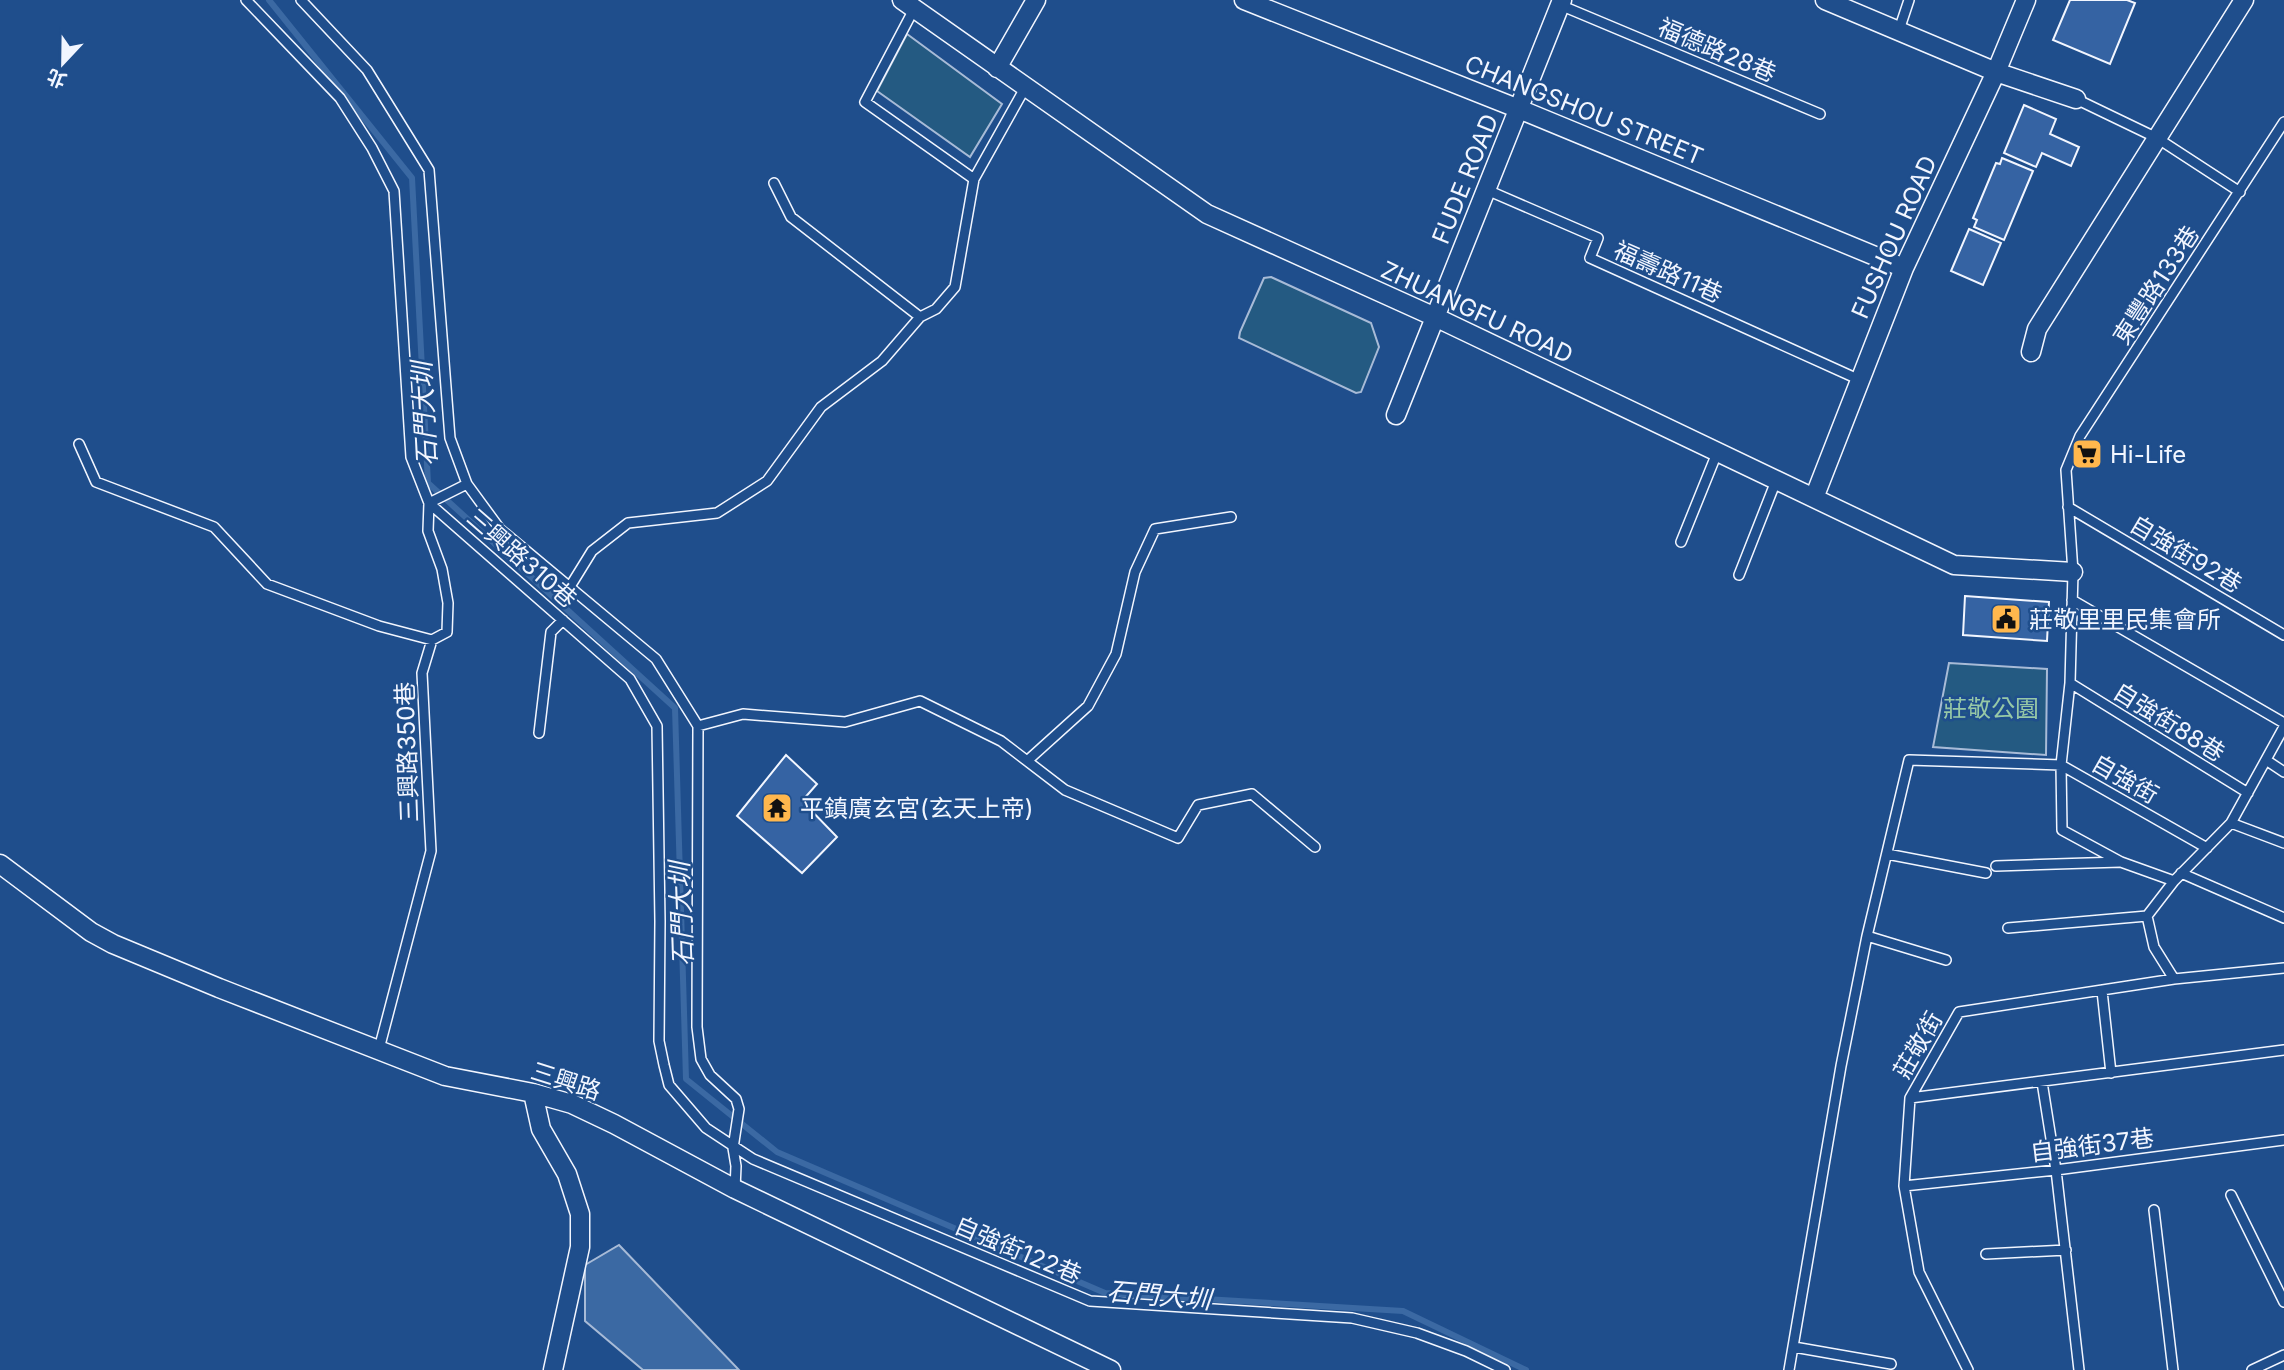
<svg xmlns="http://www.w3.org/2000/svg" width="2284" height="1370" font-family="Inter,'Noto Sans TC',sans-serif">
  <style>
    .green { fill: #245a82; stroke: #a8bbd7; stroke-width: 2 }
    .water { fill: #3b69a3; stroke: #a8bbd7; stroke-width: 2 }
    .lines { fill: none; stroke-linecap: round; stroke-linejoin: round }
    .stream { stroke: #3b69a3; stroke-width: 6 }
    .building { fill: #3563a3; stroke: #f2f6ff; stroke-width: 2 }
    .lane-casing { stroke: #f2f6ff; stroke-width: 12 }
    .street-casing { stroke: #f2f6ff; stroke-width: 21 }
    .lane { stroke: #1f4e8c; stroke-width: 9 }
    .street { stroke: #1f4e8c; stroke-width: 18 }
    .labels { text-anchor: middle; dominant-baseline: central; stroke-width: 5; stroke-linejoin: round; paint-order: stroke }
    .street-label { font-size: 24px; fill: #f2f6ff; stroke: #1f4e8c }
    .poi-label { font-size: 24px; fill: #f2f6ff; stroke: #1f4e8c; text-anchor: start }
    .park-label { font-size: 24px; fill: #97c8a6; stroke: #1f4e8c }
    .water-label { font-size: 26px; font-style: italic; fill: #f2f6ff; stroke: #1f4e8c }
  </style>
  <rect width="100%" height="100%" fill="#1f4e8c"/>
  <path class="green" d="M 907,34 L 1002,104 L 970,157 L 877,91 Z
    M 1271,277 L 1371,323 L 1379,347 L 1361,392 L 1356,393 L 1239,338 L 1240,332 L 1264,278 Z
    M 1949,663 L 2047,669 L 2046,755 L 1933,747 Z"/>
  <path class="water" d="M 619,1245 L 739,1370 L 643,1370 L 585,1321 L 585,1265 Z"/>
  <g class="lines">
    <path class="stream" d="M 269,0 L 412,178 L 428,483 L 675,708 L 686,1079 L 777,1152 L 1105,1293 L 1403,1311 L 1526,1370"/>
  </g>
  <path class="building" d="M 2070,0 L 2127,0 L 2135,3 L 2110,64 L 2053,40 Z
    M 2024,105 L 2056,119 L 2050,134 L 2079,147 L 2071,166 L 2042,153 L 2036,167 L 2004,153 Z
    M 2002,158 L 2033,171 L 2004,240 L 1974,227 L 1977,220 L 1973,218 L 1996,163 L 2000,164 Z
    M 1969,229 L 2001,243 L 1983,285 L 1951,271 Z
    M 1965,596 L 2049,602 L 2047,641 L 1963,635 Z
    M 786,755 L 817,784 L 802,801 L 837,837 L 802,873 L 737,816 Z"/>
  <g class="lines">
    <g class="lane-casing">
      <path id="lane" d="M 246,0 L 340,98 L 372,148 L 394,191 L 411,457 L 429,503 L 630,679 L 657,726 L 660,921 L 659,1041 L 664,1065 L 669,1085 L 706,1128 L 753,1159 L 1090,1301 L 1352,1318 L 1417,1333 L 1466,1351 L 1505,1370
        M 301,0 L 367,70 L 429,170 L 450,438 L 467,484 L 500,529 L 656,659 L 698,726 L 697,1027 L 701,1059 L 710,1075 L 736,1099 L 739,1109 L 733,1148 L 736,1166 L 735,1189
        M 1560,5 L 1820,114
        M 914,9 L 865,102 L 974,179
        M 1899,30 L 1909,0
        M 2076,99 L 2157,138 L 2240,192
        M 774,183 L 791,217 L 920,317
        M 1487,190 L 1598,238 L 1590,258 L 1860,380
        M 79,444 L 96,482 L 214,527 L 267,584 L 379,626 L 432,640
        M 2068,507 L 2284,635
        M 1681,542 L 1717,453
        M 1739,575 L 1776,481
        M 571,585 L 592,551 L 628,523 L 717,513 L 767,481 L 821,407 L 882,361 L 920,317 L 936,309 L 955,287 L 974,179 L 1025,88
        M 2072,600 L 2284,723
        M 2070,683 L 2248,793
        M 698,726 L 743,714 L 845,722 L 920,701 L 1001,741 L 1065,790 L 1178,838 L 1198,805 L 1252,794 L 1315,847
        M 539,733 L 551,632 L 563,620
        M 2266,760 L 2284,772
        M 1027,761 L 1088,706 L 1116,654 L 1135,572 L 1155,529 L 1231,517
        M 2231,823 L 2284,843
        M 1887,854 L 1986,873
        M 1996,866 L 2120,862
        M 2181,873 L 2284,918
        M 2174,881 L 2121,862 L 2062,830 L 2061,765 L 2070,683 L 2073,572 L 2066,470 L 2080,436 L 2284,122
        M 2008,928 L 2147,916
        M 1867,936 L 1946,960
        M 2174,979 L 2154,947 L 2147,916 L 2174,881 L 2231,823 L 2284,727
        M 2102,991 L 2111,1073
        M 379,1049 L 431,851 L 422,673 L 432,640 L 447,632 L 448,603 L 442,569 L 428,531 L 429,503 L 467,484
        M 2042,1082 L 2056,1170 L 2079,1370
        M 1910,1098 L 2284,1050
        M 1904,1186 L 2056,1170 L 2284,1140
        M 2231,1195 L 2284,1302
        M 2154,1210 L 2173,1370
        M 1986,1254 L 2066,1250
        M 1794,1347 L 1891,1364
        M 1789,1370 L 1841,1066 L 1867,936 L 1909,760 L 2061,765 L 2207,848
        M 1968,1370 L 1919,1272 L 1904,1186 L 1910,1098 L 1959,1012 L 2174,979 L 2284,968
        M 2252,1370 L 2284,1355"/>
    </g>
    <g class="street-casing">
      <path id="street" d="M 902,0 L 1207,214 L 1435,317 L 1954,565 L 2073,572
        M 1244,0 L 1519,109 L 1904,268
        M 1825,0 L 1996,72 L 2076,99
        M 997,68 L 1036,0
        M 2031,352 L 2037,329 L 2244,0
        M 1396,415 L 1562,0
        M 1814,498 L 1904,268 L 1996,72 L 2026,0
        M 0,864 L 91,932 L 113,944 L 219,988 L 445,1076 L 533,1093 L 572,1104 L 614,1124 L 735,1189 L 1111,1370
        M 533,1093 L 541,1129 L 567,1174 L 580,1214 L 580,1247 L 553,1370"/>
    </g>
    <use href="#lane" class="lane"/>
    <use href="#street" class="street"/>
  </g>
  <defs>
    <g id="supermarket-square" transform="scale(1.575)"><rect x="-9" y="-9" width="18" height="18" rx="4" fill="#ffb74d" stroke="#1f4e8c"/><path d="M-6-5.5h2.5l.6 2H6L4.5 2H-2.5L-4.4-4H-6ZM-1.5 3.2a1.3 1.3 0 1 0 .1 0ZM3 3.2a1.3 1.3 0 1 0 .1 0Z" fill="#111"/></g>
    <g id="civic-square" transform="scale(1.575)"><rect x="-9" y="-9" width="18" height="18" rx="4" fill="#ffb74d" stroke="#1f4e8c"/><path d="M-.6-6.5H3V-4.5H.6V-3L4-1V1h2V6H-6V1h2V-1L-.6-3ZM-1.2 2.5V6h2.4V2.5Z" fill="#111"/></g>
    <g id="temple-square" transform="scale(1.575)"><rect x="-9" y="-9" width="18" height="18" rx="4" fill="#ffb74d" stroke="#1f4e8c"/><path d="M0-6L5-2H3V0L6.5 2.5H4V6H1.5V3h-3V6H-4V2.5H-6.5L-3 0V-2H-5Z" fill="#111"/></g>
  </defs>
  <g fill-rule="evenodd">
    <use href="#supermarket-square" x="2087" y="454"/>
    <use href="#civic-square" x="2006" y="619"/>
    <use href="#temple-square" x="777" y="808"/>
  </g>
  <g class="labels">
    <g class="street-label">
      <text transform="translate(1717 50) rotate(23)">福德路28巷</text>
      <text transform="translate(1584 110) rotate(22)">CHANGSHOU STREET</text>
      <text transform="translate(1465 179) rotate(-68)">FUDE ROAD</text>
      <text transform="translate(1894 237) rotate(-66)">FUSHOU ROAD</text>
      <text transform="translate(1668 272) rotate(24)">福壽路11巷</text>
      <text transform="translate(2156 285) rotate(-57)">東豐路133巷</text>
      <text transform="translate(1477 312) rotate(25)">ZHUANGFU ROAD</text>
      <text transform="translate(2186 554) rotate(31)">自強街92巷</text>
      <text transform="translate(522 558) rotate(41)">三興路310巷</text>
      <text transform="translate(2169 722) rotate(32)">自強街88巷</text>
      <text transform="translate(407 752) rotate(-92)">三興路350巷</text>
      <text transform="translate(2125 779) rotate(30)">自強街</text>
      <text transform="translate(1918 1045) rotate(-60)">莊敬街</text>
      <text transform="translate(566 1081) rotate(18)">三興路</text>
      <text transform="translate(2092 1145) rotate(-7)">自強街37巷</text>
      <text transform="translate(1018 1250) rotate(23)">自強街122巷</text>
    </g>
    <g class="poi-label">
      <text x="2110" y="454">Hi-Life</text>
      <text x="2029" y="619">莊敬里里民集會所</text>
      <text x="800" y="808">平鎮廣玄宮(玄天上帝)</text>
    </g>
    <g class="park-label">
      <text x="1991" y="708">莊敬公園</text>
    </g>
    <g class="water-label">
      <text transform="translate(424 414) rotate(-93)">石門大圳</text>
      <text transform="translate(681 914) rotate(-92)">石門大圳</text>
      <text transform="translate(1159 1295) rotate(5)">石門大圳</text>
    </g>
  </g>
  <g transform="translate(63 63) rotate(202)" stroke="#1f4e8c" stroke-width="5" paint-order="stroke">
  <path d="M0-5L12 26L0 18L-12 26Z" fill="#f2f6ff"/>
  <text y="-10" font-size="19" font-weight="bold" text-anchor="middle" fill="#f2f6ff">北</text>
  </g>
</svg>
